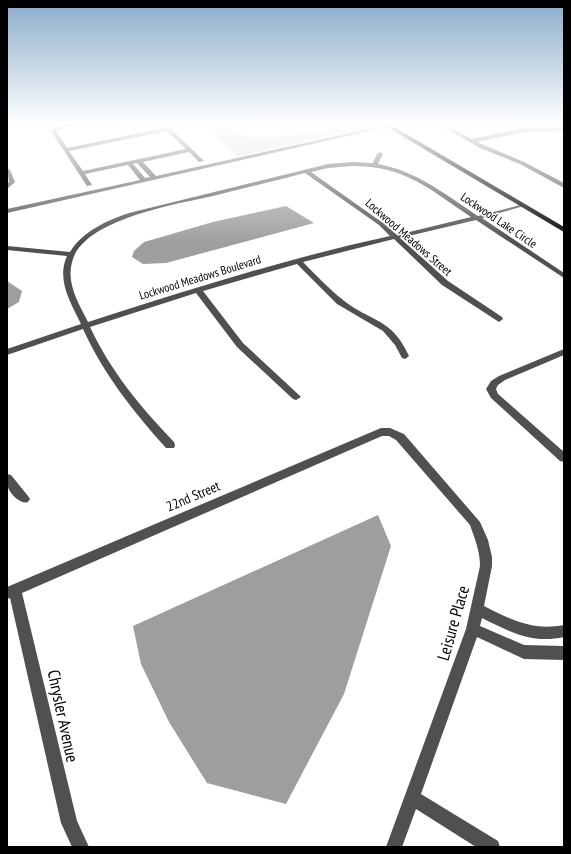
<svg xmlns="http://www.w3.org/2000/svg" width="571" height="854" font-family="'PT Sans Narrow',sans-serif">
  <style>
    .green { fill: #d7d7d7 }
    .water { fill: #9e9e9e }
    .lines { fill: none; stroke-linecap: round; stroke-linejoin: round }
    .major-casing { stroke: #dbdbdb; stroke-width: 1 }
    .minor { fill: #505050; fill-rule: evenodd }
    .major { fill: #000; fill-rule: evenodd }
    .labels { text-anchor: middle; dominant-baseline: central; stroke-width: 3; stroke-linejoin: round; paint-order: stroke }
    .far-street-label { font-size: 12px; fill: #000; stroke: #fff }
    .street-label { font-size: 14px; fill: #000; stroke: #fff }
    .near-street-label { font-size: 17px; fill: #000; stroke: #fff }
  </style>
  <rect width="100%" height="100%" fill="#fff"/>
  <path class="green" d="M 199,123 L 228,123 L 241,135 L 265,138 L 359,125 L 365,125 L 371,127 L 239,156 Z"/>
  <path class="water" d="M 286,206 L 314,223 L 166,263 L 143,264 L 132,257 L 134,251 L 144,242 L 213,222 Z
    M 7,281 L 22,291 L 19,302 L 7,309 Z
    M 378,515 L 391,546 L 344,694 L 286,804 L 207,783 L 169,722 L 141,664 L 133,626 Z"/>
  <g class="lines">
    <g class="major-casing">
      <path id="major" d="M 377,123 L 391,125 L 564,227 L 564,232 L 387,127 Z"/>
    </g>
    <path class="minor" d="M 75,123 L 87,123 L 63,128 L 57,132 L 67,148 L 164,128 L 159,123 L 165,123 L 204,161 L 199,162 L 189,152 L 143,162 L 156,176 L 395,123 L 405,123 L 7,213 L 7,209 L 140,180 L 128,165 L 85,174 L 92,185 L 87,186 L 51,131 L 59,126 ZM 167,131 L 186,149 L 83,171 L 69,151 ZM 137,163 L 150,177 L 145,178 L 133,164 Z
      M 436,123 L 443,123 L 472,139 L 524,128 L 564,127 L 564,131 L 524,132 L 477,142 L 524,162 L 564,183 L 564,188 L 520,164 L 480,148 Z
      M 380,152 L 383,154 L 378,164 C 417,171 446,195 478,216 L 524,204 L 524,206 L 482,218 L 564,273 L 564,278 L 476,220 L 400,238 L 448,281 L 502,317 L 503,319 L 499,322 L 442,285 L 394,239 L 303,262 C 316,275 329,289 343,300 C 372,323 391,317 409,356 L 405,359 L 402,358 L 395,345 L 383,331 L 337,304 L 297,264 L 203,291 L 243,343 L 299,395 L 301,397 L 296,400 L 293,399 L 237,347 L 196,293 L 90,327 C 112,373 139,405 174,442 L 175,445 L 174,448 L 166,448 C 133,411 104,375 83,329 L 7,355 L 7,349 L 81,324 C 71,303 56,280 67,256 L 7,250 L 7,246 L 70,252 C 83,231 106,221 129,213 L 328,164 L 352,162 L 373,163 L 377,154 ZM 352,166 C 406,166 429,189 471,217 L 397,235 L 383,223 L 311,172 L 328,168 ZM 305,173 L 379,225 L 390,236 C 288,258 188,290 88,322 C 78,302 65,282 73,259 C 86,219 177,204 213,196 C 244,188 275,181 305,173 Z
      M 7,168 L 10,170 L 15,182 L 7,189 L 7,183 L 9,182 Z
      M 564,349 L 564,355 L 505,380 L 498,385 L 496,389 L 498,394 L 564,452 L 564,462 L 560,461 L 491,398 L 486,389 L 491,381 L 499,376 Z
      M 381,428 L 390,428 L 404,434 L 480,522 L 488,540 L 492,557 L 492,566 L 484,606 C 512,620 532,631 564,625 L 564,637 C 532,644 510,632 482,618 L 480,626 L 524,645 L 564,646 L 564,660 L 524,659 L 477,637 L 421,794 L 498,841 L 500,847 L 476,847 L 416,809 L 402,847 L 386,847 L 466,629 L 480,566 C 480,551 475,539 470,525 L 396,440 L 389,436 L 382,436 L 22,593 L 77,821 L 89,847 L 72,847 L 61,823 L 10,598 L 7,599 L 7,587 Z
      M 7,474 L 11,475 L 28,496 L 30,499 L 28,502 C 20,505 8,492 7,484 C 6,481 7,477 7,474 Z"/>
    <use href="#major" class="major"/>
  </g>
  <linearGradient id="sky" x2="0" y2="1"><stop stop-color="#8aabca"/><stop offset="0.51" stop-color="#fff"/><stop offset="1" stop-color="#fff" stop-opacity="0"/></linearGradient>
  <rect width="571" height="243" fill="url(#sky)"/>
  <g class="labels">
    <g class="far-street-label">
      <text transform="translate(499 220) rotate(34)">Lockwood Lake Circle</text>
      <text transform="translate(409 237) rotate(41)">Lockwood Meadows Street</text>
      <text transform="translate(200 277) rotate(-17)">Lockwood Meadows Boulevard</text>
    </g>
    <g class="street-label">
      <text transform="translate(193 496) rotate(-23)">22nd Street</text>
    </g>
    <g class="near-street-label">
      <text transform="translate(453 623) rotate(-74)">Leisure Place</text>
      <text transform="translate(63 716) rotate(78)">Chrysler Avenue</text>
    </g>
  </g>
  <rect width="571" height="854" fill="none" stroke="#000000" stroke-width="16"/>
</svg>
